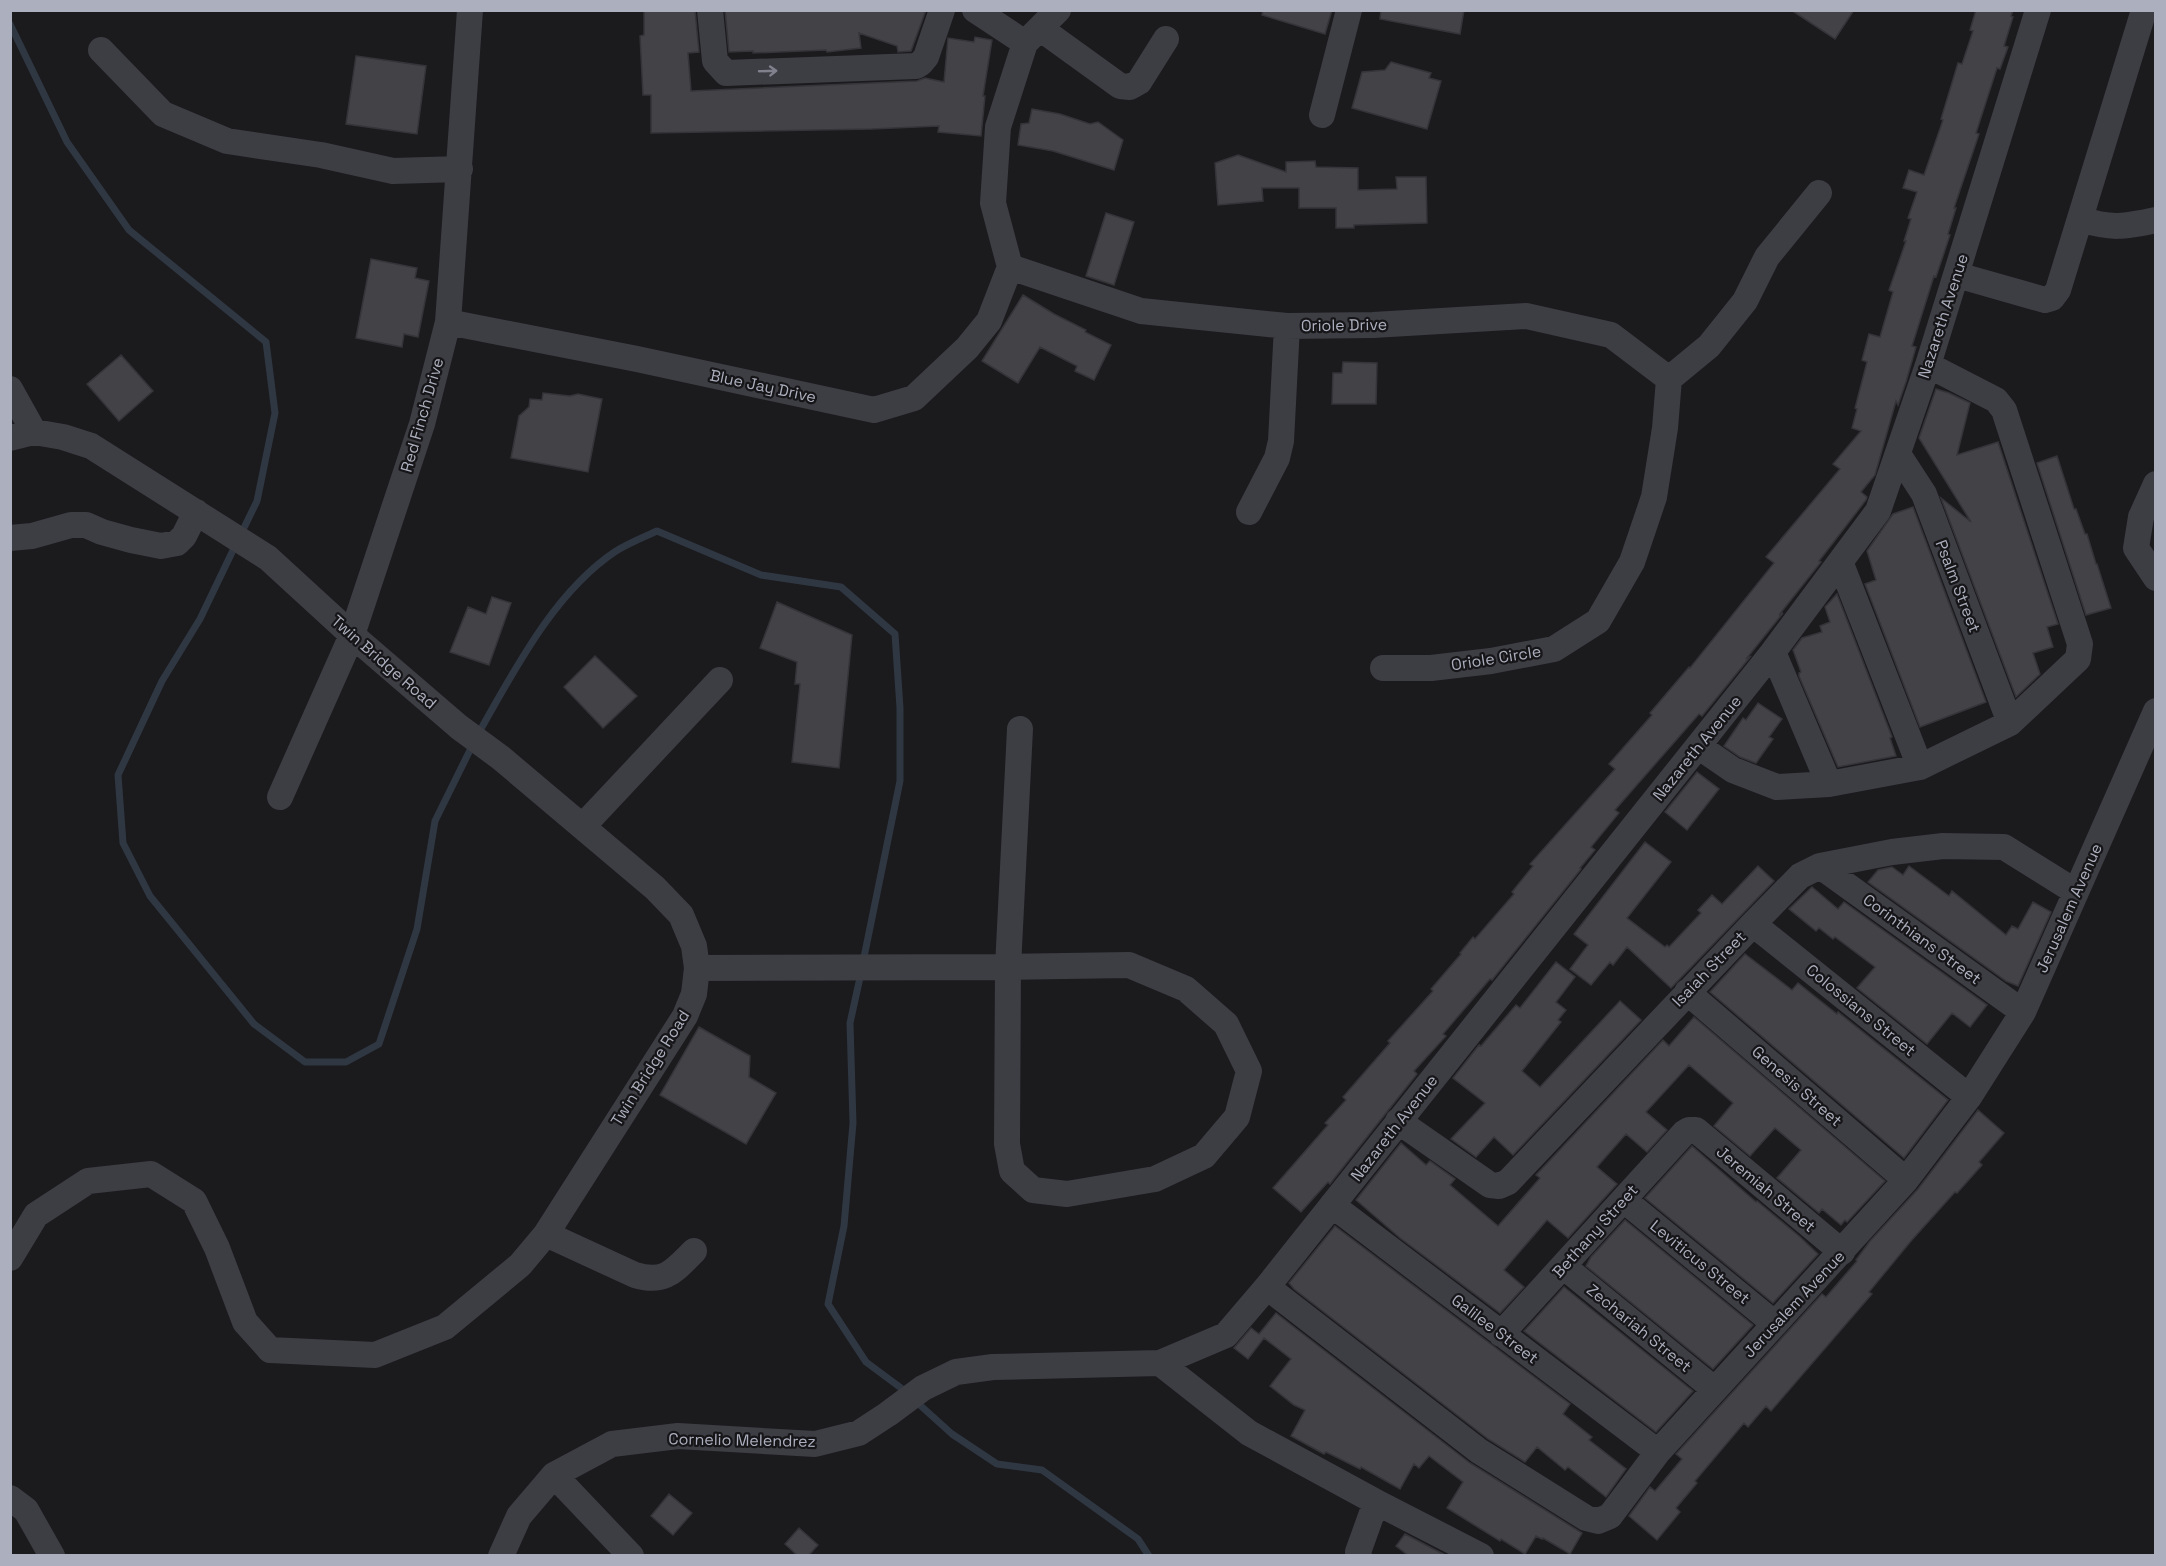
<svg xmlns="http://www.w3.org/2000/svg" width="2166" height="1566" font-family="'Space Grotesk',sans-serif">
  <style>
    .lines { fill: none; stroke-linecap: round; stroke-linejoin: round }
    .stream { stroke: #2f3742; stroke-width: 7 }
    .building { fill: #424247; stroke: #353439; stroke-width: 1.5 }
    .minor { stroke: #3d3d44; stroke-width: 26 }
    .oneway { stroke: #80818d }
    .labels { text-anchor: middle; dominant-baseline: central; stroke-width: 4.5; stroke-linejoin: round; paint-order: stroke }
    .street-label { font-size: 16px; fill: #acafbd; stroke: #161518 }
  </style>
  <rect width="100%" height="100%" fill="#1b1a1d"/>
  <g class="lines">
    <path class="stream" d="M 10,24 L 67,142 L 129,230 L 266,342 L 275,413 L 257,501 L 241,534
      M 236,544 L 200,619 L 162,681 L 118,775 L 123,843 L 150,896 L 254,1024 L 305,1062 L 346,1062 L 379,1044 L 417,929 L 435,821 L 473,744
      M 478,734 C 514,671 554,592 616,551 C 629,543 644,537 657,531 L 761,575 L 841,587 L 895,634 L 900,708 L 900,781 L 863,962
      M 861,973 L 850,1023 L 853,1123 L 844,1226 L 828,1304 L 866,1362 L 901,1388 L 952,1434 L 997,1464 L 1042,1470 L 1138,1539 L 1149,1556"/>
  </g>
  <path class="building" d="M 644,10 L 695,10 L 699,52 L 688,53 L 691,91 L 917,81 L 925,78 L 944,82 L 948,38 L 974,42 L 975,37 L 992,40 L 983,96 L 985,96 L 981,136 L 938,132 L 939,126 L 872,129 L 651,133 L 651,95 L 643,95 L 640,36 L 644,35 Z
    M 725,10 L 926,10 L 911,51 L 898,52 L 897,46 L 859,33 L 861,48 L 827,52 L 826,50 L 753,53 L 753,51 L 729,52 Z
    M 1263,10 L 1332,10 L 1325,34 L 1262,15 Z
    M 1381,10 L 1464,10 L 1460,34 L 1380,19 Z
    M 1791,10 L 1854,10 L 1835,39 Z
    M 1976,10 L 2013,10 L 2011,16 L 2013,17 L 2004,46 L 2008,47 L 2000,69 L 1997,68 L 1976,133 L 1979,134 L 1954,208 L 1956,208 L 1948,234 L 1950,235 L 1936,277 L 1934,276 L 1912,346 L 1916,347 L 1906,382 L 1898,405 L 1896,401 L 1875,475 L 1861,492 L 1867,497 L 1866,500 L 1819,561 L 1821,562 L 1779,615 L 1783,613 L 1747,658 L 1750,657 L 1702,716 L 1699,714 L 1615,810 L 1619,813 L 1591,847 L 1595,850 L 1580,868 L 1581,869 L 1492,980 L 1490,979 L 1443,1034 L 1446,1036 L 1414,1071 L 1417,1074 L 1333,1180 L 1330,1184 L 1328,1182 L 1301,1212 L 1273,1188 L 1328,1125 L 1325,1123 L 1346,1100 L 1343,1097 L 1390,1043 L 1388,1041 L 1433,991 L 1431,989 L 1461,954 L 1460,953 L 1473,937 L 1475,939 L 1514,894 L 1512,892 L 1533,866 L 1530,864 L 1615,769 L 1609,764 L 1652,715 L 1650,713 L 1689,667 L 1690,668 L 1774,563 L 1766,557 L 1840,469 L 1833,464 L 1861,431 L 1852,428 L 1857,409 L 1855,408 L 1867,362 L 1862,360 L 1869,334 L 1880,337 L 1893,292 L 1889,290 L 1906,241 L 1904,241 L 1911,219 L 1908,218 L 1917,192 L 1903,188 L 1909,170 L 1924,175 L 1943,120 L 1941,119 L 1958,63 L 1962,64 L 1973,31 L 1970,30 Z
    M 356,56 L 426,66 L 417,134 L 346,124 Z
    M 1391,62 L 1431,73 L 1429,78 L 1441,81 L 1427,129 L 1352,108 L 1362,72 L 1385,70 Z
    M 1032,109 L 1060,114 L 1090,124 L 1098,122 L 1123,140 L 1114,170 L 1053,151 L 1018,145 L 1021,124 L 1029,123 Z
    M 1238,155 L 1286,172 L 1286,162 L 1315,161 L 1316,167 L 1358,168 L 1358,190 L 1397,189 L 1396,177 L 1426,177 L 1427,223 L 1354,225 L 1354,228 L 1336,228 L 1336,208 L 1299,208 L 1299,188 L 1262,188 L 1263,201 L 1218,205 L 1215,163 Z
    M 1106,213 L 1134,222 L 1114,285 L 1086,276 Z
    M 371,259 L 417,268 L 415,278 L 429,281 L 418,337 L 404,334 L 402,347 L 356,338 Z
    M 1023,295 L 1054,314 L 1086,330 L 1085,332 L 1111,345 L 1094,380 L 1075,371 L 1077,366 L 1040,347 L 1018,383 L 982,361 Z
    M 121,355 L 153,391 L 119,421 L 87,384 Z
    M 1343,362 L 1377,363 L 1376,404 L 1332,404 L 1333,373 L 1342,373 Z
    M 1936,389 L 1949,393 L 1970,403 L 1957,455 L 1998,442 L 2058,624 L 2047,627 L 2053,647 L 2033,653 L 2040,674 L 2016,697 L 1941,498 L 1971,522 L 1919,438 Z
    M 543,393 L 570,396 L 578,394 L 602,399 L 588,472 L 511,458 L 519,416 L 529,407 L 530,399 L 542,400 Z
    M 2057,456 L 2074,509 L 2076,509 L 2085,534 L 2087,534 L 2096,564 L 2097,564 L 2111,608 L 2086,615 L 2037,463 Z
    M 1913,507 L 1986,702 L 1920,727 L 1865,584 L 1876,580 L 1867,551 L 1893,514 Z
    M 1837,594 L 1892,737 L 1890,738 L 1896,756 L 1838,767 L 1799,676 L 1799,673 L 1801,672 L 1793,650 L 1802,638 L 1822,632 L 1820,626 L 1830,622 L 1825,607 Z
    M 492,597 L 511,603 L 489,665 L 450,652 L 468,607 L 486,614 Z
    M 777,602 L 852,635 L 839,768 L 792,762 L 800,684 L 795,684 L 797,662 L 760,648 Z
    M 595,656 L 637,696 L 603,728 L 564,687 Z
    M 1758,703 L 1782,719 L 1769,737 L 1773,739 L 1756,763 L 1740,757 L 1724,746 L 1743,718 L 1746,720 Z
    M 1697,772 L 1719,789 L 1687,830 L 1665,812 Z
    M 1645,842 L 1671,862 L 1627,918 L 1665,947 L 1667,945 L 1669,947 L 1701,913 L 1698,910 L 1712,895 L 1722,904 L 1758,866 L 1774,881 L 1671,988 L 1627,947 L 1613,965 L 1610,962 L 1591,985 L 1570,969 L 1588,945 L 1574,934 Z
    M 1909,866 L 1949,896 L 1952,891 L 2006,935 L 2012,926 L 2018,929 L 2033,902 L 2051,912 L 2018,986 L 2006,981 L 1868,882 L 1878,870 L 1892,867 L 1903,875 Z
    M 1812,887 L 1838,909 L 1844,902 L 1987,1005 L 1970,1027 L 1952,1013 L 1927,1044 L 1857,988 L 1875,967 L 1835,937 L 1833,939 L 1819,928 L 1816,931 L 1789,909 Z
    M 1745,954 L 1792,990 L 1798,983 L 1837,1014 L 1838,1012 L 1948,1100 L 1904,1158 L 1710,992 Z
    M 1556,962 L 1575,977 L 1556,1002 L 1566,1010 L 1558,1020 L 1561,1022 L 1522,1071 L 1540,1087 L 1620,1001 L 1641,1020 L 1513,1155 L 1494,1137 L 1476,1157 L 1451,1139 L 1485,1103 L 1453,1078 L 1479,1045 L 1481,1046 L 1516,1005 L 1520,1008 Z
    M 1694,1017 L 1885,1181 L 1847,1222 L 1845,1220 L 1841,1225 L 1822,1209 L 1819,1213 L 1777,1178 L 1801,1150 L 1775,1128 L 1750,1156 L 1714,1126 L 1733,1103 L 1689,1065 L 1646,1112 L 1667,1130 L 1647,1152 L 1626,1134 L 1597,1167 L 1617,1184 L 1568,1238 L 1547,1220 L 1504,1270 L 1524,1287 L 1500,1313 L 1400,1238 L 1356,1200 L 1401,1143 L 1426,1165 L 1430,1161 L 1455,1179 L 1450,1185 L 1498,1226 L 1540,1178 L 1536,1175 L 1663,1040 L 1669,1046 Z
    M 699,1027 L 750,1056 L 749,1077 L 776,1093 L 746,1144 L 660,1095 Z
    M 1978,1110 L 2004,1133 L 1979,1162 L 1982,1165 L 1957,1193 L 1955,1192 L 1911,1241 L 1869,1292 L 1872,1294 L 1771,1411 L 1766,1406 L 1748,1427 L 1744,1423 L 1695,1481 L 1697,1483 L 1676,1508 L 1680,1512 L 1657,1540 L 1629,1516 L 1650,1487 L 1655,1491 L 1682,1459 L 1676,1454 L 1822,1294 L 1826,1297 L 1857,1261 L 1856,1260 L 1870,1241 L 1918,1189 Z
    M 1692,1146 L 1756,1202 L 1757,1201 L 1799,1236 L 1818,1254 L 1773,1303 L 1645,1198 Z
    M 1625,1220 L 1753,1325 L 1713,1369 L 1586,1266 L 1591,1257 Z
    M 1335,1226 L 1570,1404 L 1563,1414 L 1592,1437 L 1589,1440 L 1626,1469 L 1606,1497 L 1568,1467 L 1565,1470 L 1537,1447 L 1525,1462 L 1488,1439 L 1294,1289 L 1289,1283 Z
    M 1564,1287 L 1693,1391 L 1656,1432 L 1524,1331 Z
    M 1276,1313 L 1470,1463 L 1582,1533 L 1570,1554 L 1543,1538 L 1542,1539 L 1536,1536 L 1525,1554 L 1501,1539 L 1500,1541 L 1447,1508 L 1463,1482 L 1429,1456 L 1419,1468 L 1414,1464 L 1400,1489 L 1361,1467 L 1360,1469 L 1326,1452 L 1324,1454 L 1291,1436 L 1305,1410 L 1294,1405 L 1270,1386 L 1291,1359 L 1264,1338 L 1248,1359 L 1234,1348 L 1251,1328 L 1259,1334 Z
    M 669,1494 L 692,1513 L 673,1535 L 651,1516 Z
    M 799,1528 L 818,1545 L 808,1556 L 798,1556 L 785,1544 Z
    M 1405,1534 L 1447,1556 L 1409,1556 L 1396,1546 Z"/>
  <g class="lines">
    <path class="minor" d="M 710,10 L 715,61 L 726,73 L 916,66 L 921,63 L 926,57 L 942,10
      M 975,10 L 1025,43
      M 1041,29 L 1120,86 L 1130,87 L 1139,82 L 1166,39
      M 1028,40 L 1058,10
      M 101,50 L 163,114 L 227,141 L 321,155 L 393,171 L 460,169
      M 1322,115 L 1349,10
      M 2080,219 C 2111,229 2124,227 2156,220
      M 1010,267 L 1141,311 L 1287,326 L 1373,325 L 1526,316 L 1611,335 L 1669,379
      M 1010,267 L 993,203 L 998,127 L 1025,43
      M 1957,275 L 2045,300 L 2052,298 L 2058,290 L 2144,10
      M 448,322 L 637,359 L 874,410 L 914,398 L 967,348 L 989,321 L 1010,267
      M 1669,379 L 1709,346 L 1745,301 L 1767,257 L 1819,193
      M 10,389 L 34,432
      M 10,438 L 34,432 L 63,437 L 91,446 L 268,558 L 352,635 L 459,727 L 501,758 L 655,888 L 681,915 L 694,946 L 697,968 L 694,994 L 685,1016 L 546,1234 L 520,1265 L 445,1327 L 375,1355 L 270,1350 L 245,1322 L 217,1248 L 194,1201 L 151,1174 L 88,1181 L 36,1215 L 10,1258
      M 1898,454 L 1924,494 L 2010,723
      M 2156,484 L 2141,517 L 2136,548 L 2156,578
      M 1249,512 L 1277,458 L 1281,441 L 1287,326
      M 10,538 L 32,536 L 71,525 L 86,525 L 102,532 L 131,540 L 161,546 L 177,543 L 184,536 L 196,512
      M 1841,564 L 1920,767
      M 1773,652 L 1829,784 L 1920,767 L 2010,723 L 2078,659 L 2080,644 L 2004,410 L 1996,400 L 1928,365
      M 1383,668 L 1431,668 L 1491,661 L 1554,649 L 1598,621 L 1632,562 L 1654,497 L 1665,428 L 1669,379
      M 1698,746 L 1733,770 L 1777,787 L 1829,784
      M 280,797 L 352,635 L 422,424 L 448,322 L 470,10
      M 583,826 L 720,680
      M 1820,866 L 2023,1012
      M 1753,924 L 1969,1097
      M 697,968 L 1008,967 L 1007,1144 L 1012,1171 L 1033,1190 L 1067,1194 L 1155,1179 L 1204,1156 L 1237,1117 L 1249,1071 L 1226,1024 L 1186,989 L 1129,965 L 1008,967 L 1020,729
      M 1687,992 L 1906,1180
      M 1398,1121 L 1490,1185 L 1499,1186 L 1508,1182 L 1753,924 L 1800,876 L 1820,866 L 1892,852 L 1943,846 L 2004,847 L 2076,892
      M 1624,1200 L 1775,1324
      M 1332,1205 L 1658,1452
      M 546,1234 L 635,1275 C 665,1284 674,1271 694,1251
      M 1563,1266 L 1714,1389
      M 1267,1287 L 1479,1451 L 1586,1518 L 1598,1521 L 1610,1516 L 1658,1452 L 1906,1180 L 1969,1097 L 2023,1012 L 2156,711
      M 1501,1334 L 1684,1133 L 1689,1130 L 1696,1130 L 1842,1252
      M 1160,1363 L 1249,1433 L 1376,1502 L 1481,1556
      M 554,1475 L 631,1556
      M 10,1498 L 26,1510 L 52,1556
      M 501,1556 L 519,1516 L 554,1475 L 612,1444 L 678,1436 L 815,1444 L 859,1433 L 888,1414 L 923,1388 L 956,1372 L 993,1367 L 1160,1363 L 1226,1335 L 1267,1287 L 1773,652 L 1878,511 L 1928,365 L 2038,10
      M 1359,1556 L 1358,1552 L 1376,1502"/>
  </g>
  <defs><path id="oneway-shaft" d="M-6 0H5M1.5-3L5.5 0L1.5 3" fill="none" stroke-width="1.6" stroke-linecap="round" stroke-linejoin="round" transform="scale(1.5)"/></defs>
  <use class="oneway" href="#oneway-shaft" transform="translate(768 71) rotate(-2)"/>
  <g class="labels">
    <g class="street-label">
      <text transform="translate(1943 316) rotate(-72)">Nazareth Avenue</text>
      <text transform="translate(1344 325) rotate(-1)">Oriole Drive</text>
      <text transform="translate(763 386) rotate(12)">Blue Jay Drive</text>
      <text transform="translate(422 415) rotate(-74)">Red Finch Drive</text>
      <text transform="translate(1958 586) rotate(69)">Psalm Street</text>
      <text transform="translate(1496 658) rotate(-9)">Oriole Circle</text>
      <text transform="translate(384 662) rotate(41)">Twin Bridge Road</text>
      <text transform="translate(1697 748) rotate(-51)">Nazareth Avenue</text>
      <text transform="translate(2069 908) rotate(-66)">Jerusalem Avenue</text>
      <text transform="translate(1922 939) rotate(36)">Corinthians Street</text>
      <text transform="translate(1709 969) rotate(-46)">Isaiah Street</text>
      <text transform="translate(1861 1010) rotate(39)">Colossians Street</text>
      <text transform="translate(650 1068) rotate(-58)">Twin Bridge Road</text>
      <text transform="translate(1797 1086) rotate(41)">Genesis Street</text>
      <text transform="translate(1394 1128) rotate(-52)">Nazareth Avenue</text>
      <text transform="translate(1766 1189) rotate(40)">Jeremiah Street</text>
      <text transform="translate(1595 1231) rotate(-48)">Bethany Street</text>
      <text transform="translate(1700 1262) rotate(39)">Leviticus Street</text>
      <text transform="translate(1794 1304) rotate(-47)">Jerusalem Avenue</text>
      <text transform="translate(1639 1328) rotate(39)">Zechariah Street</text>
      <text transform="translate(1495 1329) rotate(37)">Galilee Street</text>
      <text transform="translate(742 1440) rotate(1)">Cornelio Melendrez</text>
    </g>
  </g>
  <rect width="2166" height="1566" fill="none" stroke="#acafbd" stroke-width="24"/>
</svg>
